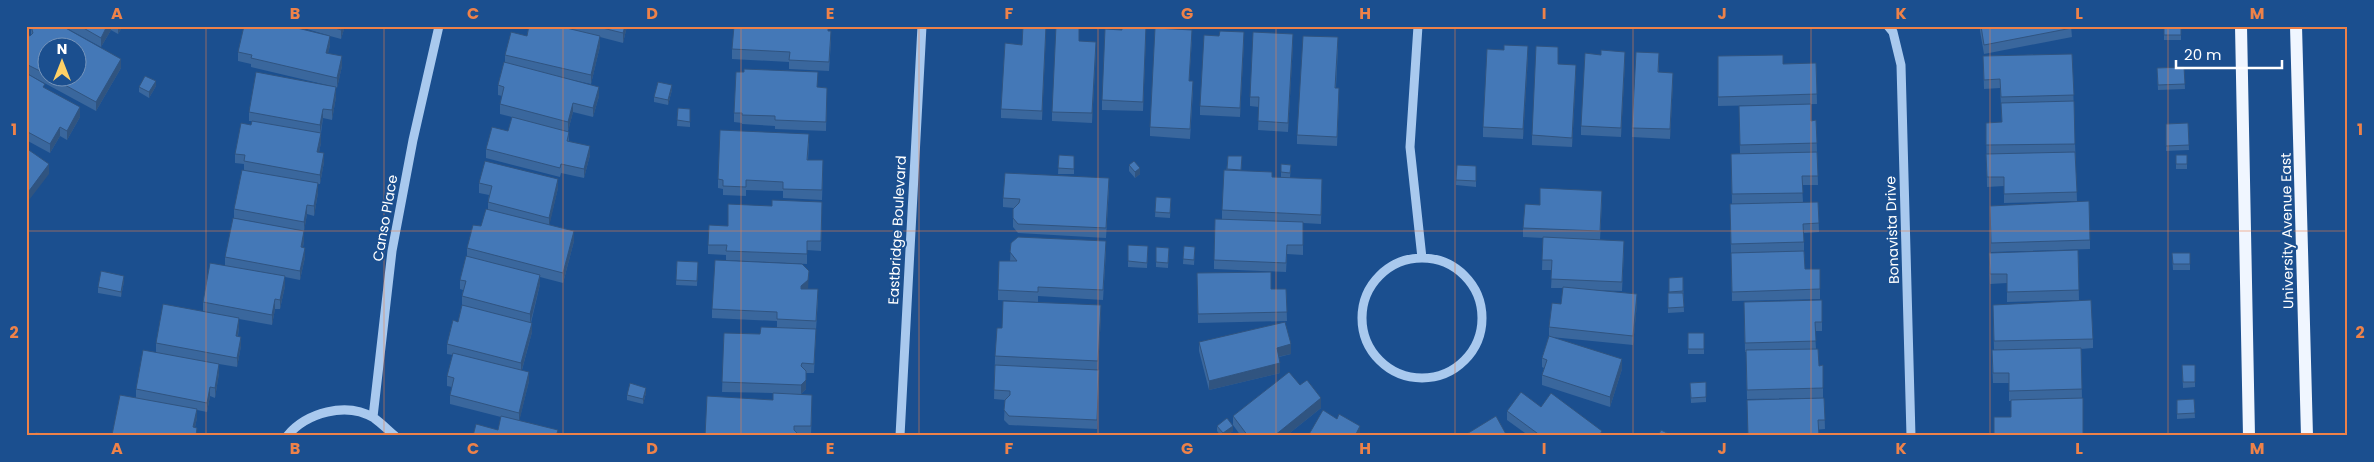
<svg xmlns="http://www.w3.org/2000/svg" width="2374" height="462" font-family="Poppins,sans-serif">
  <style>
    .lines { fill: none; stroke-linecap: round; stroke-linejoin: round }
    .minor { stroke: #a9c9ee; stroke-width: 9 }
    .major { stroke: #f0f6ff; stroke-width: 12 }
    .wall { fill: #3a679d; fill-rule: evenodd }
    .shaded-wall { fill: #305480 }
    .building { fill: #4478b7; stroke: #305480 }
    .grid { fill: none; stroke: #ee8249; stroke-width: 1; stroke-opacity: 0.55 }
    .labels { text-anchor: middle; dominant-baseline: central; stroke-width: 4; stroke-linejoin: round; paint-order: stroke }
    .street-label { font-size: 14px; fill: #fff; stroke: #1b4f8f }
    .neatline { fill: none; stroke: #ee8249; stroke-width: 2 }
    .grid-label { font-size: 16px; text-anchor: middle; font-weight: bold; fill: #ee8249 }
  </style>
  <rect width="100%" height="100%" fill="#1b4f8f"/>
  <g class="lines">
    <path class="minor" d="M 1418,26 L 1410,147 L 1422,258
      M 1888,26 L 1893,32 L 1901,65 L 1911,436
      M1362 318a60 60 0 1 1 120 0a60 60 0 1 1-120 0Z
      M 373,417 L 392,251 L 413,140 L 439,26
      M 287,436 C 306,413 346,401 374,418 C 381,423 388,430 395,436
      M 900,436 L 922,26"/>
    <path class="major" d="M 2241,26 L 2249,436
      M 2296,26 L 2307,436"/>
  </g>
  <path class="wall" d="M 31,26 L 121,68 L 96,111 L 26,73 L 26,34 L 30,36 L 31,35 ZM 48,48 L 78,78 L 48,78 Z
    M 63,26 L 123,26 L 118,34 L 111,30 L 101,47 Z
    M 297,26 L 345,26 L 341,39 L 330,36 L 330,45 L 328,53 L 342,66 L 337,88 L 336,87 L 336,97 L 332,120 L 323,118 L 321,133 L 321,143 L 319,152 L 324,162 L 320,184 L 318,184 L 318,193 L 314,216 L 307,214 L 304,231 L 234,218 L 234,209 L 244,170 L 244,164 L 235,163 L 235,154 L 251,125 L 252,121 L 249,121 L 249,112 L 331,86 L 251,67 L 251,64 L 238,61 L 238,52 L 327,35 Z
    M 529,26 L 627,26 L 623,43 L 600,37 L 600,46 L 591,84 L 564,78 L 599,96 L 593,117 L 573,112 L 568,131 L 569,141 L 590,155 L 584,178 L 561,173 L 560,177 L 486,158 L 486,149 L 508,131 L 512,117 L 500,114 L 500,104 L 502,96 L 498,95 L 498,85 L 505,63 L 505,55 L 527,36 Z
    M 1980,26 L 2071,26 L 2072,37 L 1984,54 L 1980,31 Z
    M 2164,26 L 2181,26 L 2181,40 L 2164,40 Z
    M 828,31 L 831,41 L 829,71 L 789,69 L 789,62 L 732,59 L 732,49 Z
    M 1046,32 L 1042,120 L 1001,118 L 1001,109 L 1022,45 Z
    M 1146,35 L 1143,111 L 1102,110 L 1102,100 Z
    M 1219,36 L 1244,41 L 1240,117 L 1200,115 L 1200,106 Z
    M 1192,40 L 1189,81 L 1193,91 L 1190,139 L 1150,136 L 1150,127 Z
    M 1079,41 L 1096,51 L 1092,123 L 1052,121 L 1052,112 Z
    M 1293,44 L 1288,132 L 1258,130 L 1259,107 L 1250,106 L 1250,97 Z
    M 1338,47 L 1336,88 L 1339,98 L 1337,146 L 1297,144 L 1297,135 Z
    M 2072,54 L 2077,201 L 2004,203 L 2004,186 L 1987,187 L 1986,123 L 2002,122 L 2001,106 L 2000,88 L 1984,89 L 1983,56 Z
    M 1601,55 L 1625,61 L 1621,137 L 1581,135 L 1581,126 Z
    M 1528,56 L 1523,139 L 1483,137 L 1483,127 Z
    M 1718,56 L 1783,64 L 1816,63 L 1817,104 L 1718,106 Z
    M 1659,63 L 1659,72 L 1673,82 L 1670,139 L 1632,137 L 1632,128 Z
    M 1558,64 L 1576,74 L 1572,147 L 1532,145 L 1532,135 Z
    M 2184,67 L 2185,89 L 2158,90 L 2157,68 Z
    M 26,73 L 80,117 L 67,140 L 60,136 L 50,153 L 26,140 Z
    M 156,86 L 149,98 L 139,92 L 139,87 Z
    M 818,87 L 827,88 L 826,131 L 775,129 L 775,126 L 742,124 L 742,123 L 734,122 L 734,113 Z
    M 672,90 L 668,105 L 654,102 L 654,97 Z
    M 1739,106 L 1811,121 L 1816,120 L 1818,185 L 1802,185 L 1803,202 L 1732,204 L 1731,154 L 1740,154 Z
    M 678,108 L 690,109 L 690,127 L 677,126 Z
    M 2188,123 L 2189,150 L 2166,151 L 2166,124 Z
    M 809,143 L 808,160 L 823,169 L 822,200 L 783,198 L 783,191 L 746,190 L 746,196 L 723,195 L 723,189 L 718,188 L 718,179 Z
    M 1059,155 L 1074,156 L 1074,174 L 1058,174 Z
    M 2176,155 L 2187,155 L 2187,169 L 2176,169 Z
    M 1228,156 L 1242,156 L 1241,171 L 1272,177 L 1281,177 L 1281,164 L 1291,165 L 1290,178 L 1322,188 L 1321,224 L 1303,223 L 1303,255 L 1287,254 L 1286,272 L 1214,269 L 1214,260 L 1222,219 L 1222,210 Z
    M 1129,165 L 1140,174 L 1135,178 L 1129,171 Z
    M 1457,165 L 1476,166 L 1476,187 L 1456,185 Z
    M 479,183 L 558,188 L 549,225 L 574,241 L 563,283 L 540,277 L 540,284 L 531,323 L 532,332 L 522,370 L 529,381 L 519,421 L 558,436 L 498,430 L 501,417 L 450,404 L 450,395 L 452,387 L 447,386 L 447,376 L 453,355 L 447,354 L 447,344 L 458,322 L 462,306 L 462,296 L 463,290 L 460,289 L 460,280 L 467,256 L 467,248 L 481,226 L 488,209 L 488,202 L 489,195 L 479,193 Z
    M 1109,188 L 1106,238 L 1018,233 L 1013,227 L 1013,209 L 1014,208 L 1003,207 L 1003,198 Z
    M 1156,197 L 1171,198 L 1170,218 L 1155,217 Z
    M 1602,200 L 1600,240 L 1624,250 L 1622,291 L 1590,290 L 1637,303 L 1633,345 L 1551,337 L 1622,369 L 1610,407 L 1542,385 L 1542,375 L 1544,368 L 1542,367 L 1542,358 L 1549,336 L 1549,327 L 1561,304 L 1563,288 L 1551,288 L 1552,270 L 1542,270 L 1543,238 L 1523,237 L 1523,228 L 1540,205 Z
    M 1818,202 L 1819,232 L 1804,233 L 1804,251 L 1805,269 L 1820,269 L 1820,299 L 1732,301 L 1730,204 Z
    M 1990,206 L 2090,240 L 2090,249 L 1991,252 Z
    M 822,212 L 821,251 L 807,250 L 807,264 L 726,260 L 726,255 L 708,254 L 708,245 L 728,226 Z
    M 304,241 L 303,247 L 305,257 L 300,280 L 285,277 L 285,286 L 280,309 L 275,309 L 272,325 L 239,319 L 239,327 L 238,336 L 241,346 L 237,367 L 219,364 L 219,373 L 215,398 L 210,396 L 207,412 L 197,410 L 197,418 L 195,427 L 197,436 L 112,436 L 120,395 L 136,398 L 136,389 L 156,352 L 156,343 L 203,311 L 203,302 L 225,265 L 225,257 Z
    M 1011,243 L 1106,251 L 1103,300 L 1038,296 L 1038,302 L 998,300 L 998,290 L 1010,261 Z
    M 1128,245 L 1148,246 L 1147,268 L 1128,267 Z
    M 1184,246 L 1195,247 L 1194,265 L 1183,264 Z
    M 1156,247 L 1169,248 L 1168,268 L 1156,267 Z
    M 2078,250 L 2079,300 L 2007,302 L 2007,283 L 1990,284 L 1989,262 Z
    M 2172,253 L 2190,253 L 2190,270 L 2173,270 Z
    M 677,261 L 698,262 L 697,286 L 676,285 Z
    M 1197,273 L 1271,289 L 1286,289 L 1287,321 L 1198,323 Z
    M 1683,277 L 1684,312 L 1668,313 L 1668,293 L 1669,293 L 1669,278 Z
    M 124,281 L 121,297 L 98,293 L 98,287 Z
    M 808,289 L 818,299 L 816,330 L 814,373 L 806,373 L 806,389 L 801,394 L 812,404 L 811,436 L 705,436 L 773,400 L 773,393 L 722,392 L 724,333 L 760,334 L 777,328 L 777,321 L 712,318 L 712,309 Z
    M 1822,300 L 1822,331 L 1815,331 L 1816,349 L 1819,366 L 1823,365 L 1823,398 L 1747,399 L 1746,352 L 1745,352 L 1744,302 Z
    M 1101,315 L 1098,370 L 1099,379 L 1097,429 L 1009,425 L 1004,420 L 1005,400 L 994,399 L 995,356 L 1002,328 Z
    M 1993,315 L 2093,339 L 2093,348 L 2081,349 L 2082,398 L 2011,417 L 2011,401 L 2009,401 L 2009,383 L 1993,383 L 1992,360 L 1994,350 Z
    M 1688,333 L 1704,333 L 1704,354 L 1688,354 Z
    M 1199,342 L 1291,354 L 1279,357 L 1280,373 L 1209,390 L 1199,351 Z
    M 2182,365 L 2195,365 L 2195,387 L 2183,388 Z
    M 1706,382 L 1706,402 L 1691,403 L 1690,383 Z
    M 1300,385 L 1321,408 L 1286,436 L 1241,436 L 1233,425 L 1233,416 Z
    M 646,393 L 643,404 L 627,400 L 627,395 Z
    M 1824,398 L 1825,429 L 1748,436 Z
    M 2194,399 L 2195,418 L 2177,419 L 2177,400 Z
    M 1541,407 L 1602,436 L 1529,436 L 1507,420 L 1507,411 Z
    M 1217,426 L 1233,431 L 1226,436 L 1221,436 L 1217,431 Z"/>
  <path class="shaded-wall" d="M 107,26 L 111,26 L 111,30 L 101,47 L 101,38 Z
    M 118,26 L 123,26 L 118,34 Z
    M 342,26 L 345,26 L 341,39 L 341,30 Z
    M 625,26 L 627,26 L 623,43 L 623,33 Z
    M 1046,26 L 1046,32 L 1042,120 L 1042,111 Z
    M 1146,26 L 1146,35 L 1143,111 L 1143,102 Z
    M 1244,32 L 1244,41 L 1240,117 L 1240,108 Z
    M 1293,34 L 1293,44 L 1288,132 L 1288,123 Z
    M 330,36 L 330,45 L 326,62 L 326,53 Z
    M 600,36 L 600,46 L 591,84 L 591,75 Z
    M 1096,42 L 1096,51 L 1092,123 L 1092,113 Z
    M 1528,46 L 1528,56 L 1523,139 L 1523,129 Z
    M 1625,52 L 1625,61 L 1621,137 L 1621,128 Z
    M 342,56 L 342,66 L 337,88 L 337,78 Z
    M 121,59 L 121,68 L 96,111 L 96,102 Z
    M 1576,65 L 1576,74 L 1572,147 L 1572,138 Z
    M 1673,73 L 1673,82 L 1670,139 L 1670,129 Z
    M 156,81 L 156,86 L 149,98 L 149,92 Z
    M 672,85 L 672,90 L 668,105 L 668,100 Z
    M 336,87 L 336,97 L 332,120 L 332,110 Z
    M 599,87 L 599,96 L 593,117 L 593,108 Z
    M 573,103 L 573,112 L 568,131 L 568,122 Z
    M 80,107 L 80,117 L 67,140 L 67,131 Z
    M 323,109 L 323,118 L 320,134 L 320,125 Z
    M 60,127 L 60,136 L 50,153 L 50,144 Z
    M 321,133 L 321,143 L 317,161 L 317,152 Z
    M 590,146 L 590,155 L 584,178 L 584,169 Z
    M 324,153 L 324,162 L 320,184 L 320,175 Z
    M 49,164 L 49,174 L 26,204 L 26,195 Z
    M 1140,168 L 1140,174 L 1135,178 L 1135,172 Z
    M 558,179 L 558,188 L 549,227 L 549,218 Z
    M 318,183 L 318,193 L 314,216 L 314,206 Z
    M 307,205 L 307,214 L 304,231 L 304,222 Z
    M 304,231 L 304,241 L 301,256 L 301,247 Z
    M 574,231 L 574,241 L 563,283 L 563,273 Z
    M 305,248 L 305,257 L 300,280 L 300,271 Z
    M 809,271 L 808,290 L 801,295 L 801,286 Z
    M 540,275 L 540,284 L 530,324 L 530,314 Z
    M 124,276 L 124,281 L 121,297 L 121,292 Z
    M 285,276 L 285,286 L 280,309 L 280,300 Z
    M 1637,294 L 1637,303 L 1633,345 L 1633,336 Z
    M 275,299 L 275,309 L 272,325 L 272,315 Z
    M 1101,305 L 1101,315 L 1098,370 L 1098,361 Z
    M 239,318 L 239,327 L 236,345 L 236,336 Z
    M 532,323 L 532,332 L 521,373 L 521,363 Z
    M 241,337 L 241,346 L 237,367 L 237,358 Z
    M 1291,344 L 1291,354 L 1277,357 L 1277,348 Z
    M 1622,359 L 1622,369 L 1610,407 L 1610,397 Z
    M 1280,363 L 1280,373 L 1209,390 L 1209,381 Z
    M 219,364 L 219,373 L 215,398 L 215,388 Z
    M 806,371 L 806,389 L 801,394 L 801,385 Z
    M 529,372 L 529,381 L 519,422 L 519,413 Z
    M 210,387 L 210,396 L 207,412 L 207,403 Z
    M 646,388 L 646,393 L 643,404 L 643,399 Z
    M 1321,398 L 1321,408 L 1286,436 L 1274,436 Z
    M 197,409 L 197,418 L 193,436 L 193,427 Z
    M 1233,426 L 1233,431 L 1226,436 L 1223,436 L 1223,433 Z
    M 1360,426 L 1360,436 L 1355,436 Z"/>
  <path class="building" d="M 31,26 L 62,26 L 121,59 L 96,102 L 52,78 L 78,78 L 78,48 L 48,48 L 48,75 L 26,64 L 26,34 L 30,36 L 33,33 Z
    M 80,26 L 107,26 L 101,38 Z
    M 244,26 L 289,26 L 330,36 L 326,53 L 342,56 L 337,78 L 251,58 L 252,55 L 238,52 Z
    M 329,26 L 342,26 L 341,30 Z
    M 529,26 L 558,26 L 600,36 L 591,75 L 505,55 L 511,32 L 527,36 Z
    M 594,26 L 625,26 L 623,33 Z
    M 734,26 L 828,26 L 828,31 L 831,31 L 829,62 L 789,60 L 790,52 L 732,49 Z
    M 1023,26 L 1046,26 L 1042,111 L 1001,109 L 1005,43 L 1022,45 Z
    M 1056,26 L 1079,26 L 1079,41 L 1096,42 L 1092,113 L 1052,112 Z
    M 1122,26 L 1146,26 L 1143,102 L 1102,100 L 1105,29 L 1122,30 Z
    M 1981,26 L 2071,26 L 2072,28 L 1984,45 Z
    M 2164,26 L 2181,26 L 2181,35 L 2164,35 Z
    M 1155,28 L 1192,30 L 1189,81 L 1193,81 L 1190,129 L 1150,127 Z
    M 1220,31 L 1244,32 L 1240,108 L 1200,106 L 1204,35 L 1219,36 Z
    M 1253,32 L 1293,34 L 1288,123 L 1258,121 L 1259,97 L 1250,97 Z
    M 1303,36 L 1338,37 L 1335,88 L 1339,88 L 1337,137 L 1297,135 Z
    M 1504,45 L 1528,46 L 1523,129 L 1483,127 L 1487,49 L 1504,50 Z
    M 1536,46 L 1558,47 L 1558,64 L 1576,65 L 1572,138 L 1532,135 Z
    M 1601,50 L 1625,52 L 1621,128 L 1581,126 L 1585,53 L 1601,55 Z
    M 1636,52 L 1659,53 L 1658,72 L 1673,73 L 1670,129 L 1632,128 Z
    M 2072,54 L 2074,95 L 2001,97 L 2000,79 L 1984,80 L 1983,56 Z
    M 1783,55 L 1783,64 L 1816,63 L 1817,94 L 1718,97 L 1718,56 Z
    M 504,62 L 599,87 L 593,108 L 573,103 L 568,122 L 500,104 L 504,87 L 498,85 Z
    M 2184,67 L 2185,84 L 2158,85 L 2157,68 Z
    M 744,69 L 818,72 L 817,87 L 827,88 L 826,122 L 775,120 L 775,116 L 742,115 L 742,113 L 734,113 L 736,72 L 744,72 Z
    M 256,72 L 336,87 L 332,110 L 323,109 L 320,125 L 249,112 Z
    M 26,73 L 45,84 L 43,87 L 80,107 L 67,131 L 60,127 L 50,144 L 26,131 Z
    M 145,76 L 156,81 L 149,92 L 139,87 Z
    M 658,82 L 672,85 L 668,100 L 654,97 Z
    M 2074,101 L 2075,144 L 1986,145 L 1986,123 L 2002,122 L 2001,103 Z
    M 1811,104 L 1811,121 L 1816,120 L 1817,143 L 1740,145 L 1739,106 Z
    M 678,108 L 690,109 L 690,122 L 677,120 Z
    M 512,117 L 569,132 L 567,141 L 590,146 L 584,169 L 561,164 L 560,168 L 486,149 L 492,127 L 508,131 Z
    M 252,121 L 321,133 L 317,152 L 324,153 L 320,175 L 244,161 L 245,155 L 235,154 L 241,123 L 251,125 Z
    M 2188,123 L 2189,145 L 2166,146 L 2166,124 Z
    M 720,130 L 809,134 L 807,160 L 823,160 L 822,190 L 783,189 L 783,182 L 746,180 L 746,187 L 723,186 L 723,180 L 718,179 Z
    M 26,148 L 49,164 L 26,195 Z
    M 1817,152 L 1818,176 L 1802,176 L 1803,193 L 1732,194 L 1731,154 Z
    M 2075,152 L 2077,192 L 2004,194 L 2004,177 L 1987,177 L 1986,154 Z
    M 1059,155 L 1074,156 L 1074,169 L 1058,168 Z
    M 2176,155 L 2187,155 L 2187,164 L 2176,164 Z
    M 1228,156 L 1242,156 L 1241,170 L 1227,169 Z
    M 485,161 L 558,179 L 549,218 L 488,202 L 492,186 L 479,183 Z
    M 1134,161 L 1140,168 L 1135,172 L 1129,165 Z
    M 1281,164 L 1291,165 L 1290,173 L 1281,172 Z
    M 1457,165 L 1476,166 L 1476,181 L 1456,180 Z
    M 242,170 L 318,183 L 314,206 L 307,205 L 304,222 L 234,209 Z
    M 1224,170 L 1272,172 L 1272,177 L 1322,179 L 1321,215 L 1222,210 Z
    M 1005,173 L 1109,178 L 1106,228 L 1018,224 L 1013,218 L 1013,209 L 1019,203 L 1020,199 L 1003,198 Z
    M 1540,188 L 1602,191 L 1600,231 L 1523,228 L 1525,204 L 1540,205 Z
    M 1156,197 L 1171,198 L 1170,213 L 1155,212 Z
    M 772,200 L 822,202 L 821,241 L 807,241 L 807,254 L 726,251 L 727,245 L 708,245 L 709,225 L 728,226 L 728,204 L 772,206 Z
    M 2089,201 L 2090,240 L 1991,243 L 1990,206 Z
    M 1818,202 L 1819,223 L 1803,224 L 1804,242 L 1731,244 L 1730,204 Z
    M 486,209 L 574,231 L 563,273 L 467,248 L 473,225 L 481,226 Z
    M 233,218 L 304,231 L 301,247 L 305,248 L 300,271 L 225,257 Z
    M 1215,219 L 1303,222 L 1303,245 L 1287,245 L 1286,263 L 1214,260 Z
    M 1018,237 L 1106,241 L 1103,290 L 1038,287 L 1038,292 L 998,290 L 999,261 L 1017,261 L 1010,252 L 1011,243 Z
    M 1543,237 L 1624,241 L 1622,282 L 1551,279 L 1552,260 L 1542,260 Z
    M 1128,245 L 1148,246 L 1147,263 L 1128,261 Z
    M 1184,246 L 1195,247 L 1194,260 L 1183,259 Z
    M 1156,247 L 1169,248 L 1168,263 L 1156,262 Z
    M 2078,250 L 2079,290 L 2007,292 L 2007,274 L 1990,274 L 1989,253 Z
    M 1804,251 L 1805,269 L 1820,269 L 1820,289 L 1732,292 L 1731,253 Z
    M 2172,253 L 2190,253 L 2190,264 L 2173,264 Z
    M 466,256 L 540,275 L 530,314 L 462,296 L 466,281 L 460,280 Z
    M 715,260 L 802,264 L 809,271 L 808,280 L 801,286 L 801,289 L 818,289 L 816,321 L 777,319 L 777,312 L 712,309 Z
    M 677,261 L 698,262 L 697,281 L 676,280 Z
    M 210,263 L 285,276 L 280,300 L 275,299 L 272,315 L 203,302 Z
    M 101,271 L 124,276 L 121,292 L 98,287 Z
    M 1271,272 L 1271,289 L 1286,289 L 1287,312 L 1198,314 L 1197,273 Z
    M 1683,277 L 1683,291 L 1669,292 L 1669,278 Z
    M 1563,287 L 1637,294 L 1633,336 L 1549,327 L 1552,303 L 1561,304 Z
    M 1668,293 L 1683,293 L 1684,307 L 1668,308 Z
    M 1822,300 L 1822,322 L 1815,322 L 1816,341 L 1745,343 L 1744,302 Z
    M 2091,300 L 2093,339 L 1994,341 L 1993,305 Z
    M 1003,301 L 1101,305 L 1098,361 L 995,356 L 997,328 L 1002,328 Z
    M 163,304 L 239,318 L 236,336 L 241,337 L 237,358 L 156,343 Z
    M 462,305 L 532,323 L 521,363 L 447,344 L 453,320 L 458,322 Z
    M 1285,322 L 1291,344 L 1277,348 L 1280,363 L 1209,381 L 1199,342 Z
    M 761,327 L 816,329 L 814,364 L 802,363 L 801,366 L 806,371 L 806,380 L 801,385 L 722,382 L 724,333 L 760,334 Z
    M 1688,333 L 1704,333 L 1704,349 L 1688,349 Z
    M 1549,336 L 1622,359 L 1610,397 L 1542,375 L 1547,360 L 1542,358 Z
    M 2081,348 L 2082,389 L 2009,391 L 2009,373 L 1993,373 L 1992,350 Z
    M 1818,349 L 1819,366 L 1823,365 L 1823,388 L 1747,390 L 1746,350 Z
    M 143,350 L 219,364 L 215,388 L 210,387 L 207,403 L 136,389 Z
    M 453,353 L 529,372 L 519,413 L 450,395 L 454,378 L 447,376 Z
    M 995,365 L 1099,370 L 1097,420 L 1009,416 L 1004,410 L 1005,400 L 1010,395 L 1010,391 L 994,390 Z
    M 2182,365 L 2195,365 L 2195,382 L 2183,382 Z
    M 1289,372 L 1300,385 L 1307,380 L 1321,398 L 1274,436 L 1248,436 L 1233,416 Z
    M 1706,382 L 1706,397 L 1691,398 L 1690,383 Z
    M 630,383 L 646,388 L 643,399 L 627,395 Z
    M 1521,392 L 1541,407 L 1551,393 L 1602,431 L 1599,436 L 1541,436 L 1507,411 Z
    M 773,393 L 812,395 L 811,426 L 794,426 L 794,430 L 800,436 L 705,436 L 707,396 L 773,400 Z
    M 120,395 L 197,409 L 193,427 L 197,428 L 196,436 L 112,435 Z
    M 1824,398 L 1825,420 L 1818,420 L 1819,436 L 1748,436 L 1747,400 Z
    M 2083,398 L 2083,436 L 1994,436 L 1994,417 L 2011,417 L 2011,400 Z
    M 2194,399 L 2195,413 L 2177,414 L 2177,400 Z
    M 1323,410 L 1337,419 L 1339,414 L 1360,426 L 1355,436 L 1308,436 Z
    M 501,416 L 558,430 L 556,436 L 473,436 L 476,424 L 498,430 Z
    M 1496,416 L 1507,436 L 1466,436 L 1465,435 Z
    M 1227,418 L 1233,426 L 1223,433 L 1217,426 Z
    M 1661,430 L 1669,434 L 1668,436 L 1658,436 Z
    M 36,432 L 49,436 L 35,436 Z
    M 1368,433 L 1377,436 L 1367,436 Z
    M 1002,434 L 1036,436 L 1002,436 Z"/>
  <path class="grid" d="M 206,26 L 206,436M 384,26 L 384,436M 563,26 L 563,436M 741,26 L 741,436M 919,26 L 919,436M 1098,26 L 1098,436M 1276,26 L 1276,436M 1455,26 L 1455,436M 1633,26 L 1633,436M 1811,26 L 1811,436M 1990,26 L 1990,436M 2168,26 L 2168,436M 26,231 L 2348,231"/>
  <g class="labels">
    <g class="street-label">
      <text transform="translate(385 218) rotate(-80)">Canso Place</text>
      <text transform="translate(897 230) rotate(-87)">Eastbridge Boulevard</text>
      <text transform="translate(1892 230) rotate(-92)">Bonavista Drive</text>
      <text transform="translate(2287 231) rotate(-91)">University Avenue East</text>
    </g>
  </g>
  <rect width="2374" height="462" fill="none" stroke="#1b4f8f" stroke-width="55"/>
  <g transform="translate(62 62)"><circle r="24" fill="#1b4f8f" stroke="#7695bc"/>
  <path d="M0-4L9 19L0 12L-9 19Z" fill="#ffd166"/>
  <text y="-8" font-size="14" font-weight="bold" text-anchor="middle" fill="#ffffff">N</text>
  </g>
  <path d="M2176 60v8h106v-8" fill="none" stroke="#ffffff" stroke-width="2.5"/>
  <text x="2184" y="60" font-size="15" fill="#ffffff" stroke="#1b4f8f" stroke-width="4" paint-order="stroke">20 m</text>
  <rect x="28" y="28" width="2318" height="406" class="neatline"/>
  <g class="grid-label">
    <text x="117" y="19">A</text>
    <text x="295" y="19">B</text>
    <text x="473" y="19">C</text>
    <text x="652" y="19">D</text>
    <text x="830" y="19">E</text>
    <text x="1009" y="19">F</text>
    <text x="1187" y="19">G</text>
    <text x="1365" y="19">H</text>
    <text x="1544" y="19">I</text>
    <text x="1722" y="19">J</text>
    <text x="1901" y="19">K</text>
    <text x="2079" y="19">L</text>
    <text x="2257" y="19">M</text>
    <text x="14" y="135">1</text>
    <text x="2360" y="135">1</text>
    <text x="14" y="338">2</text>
    <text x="2360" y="338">2</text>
    <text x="117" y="454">A</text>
    <text x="295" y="454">B</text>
    <text x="473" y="454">C</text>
    <text x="652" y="454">D</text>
    <text x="830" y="454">E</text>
    <text x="1009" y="454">F</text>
    <text x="1187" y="454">G</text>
    <text x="1365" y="454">H</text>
    <text x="1544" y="454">I</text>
    <text x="1722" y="454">J</text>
    <text x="1901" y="454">K</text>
    <text x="2079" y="454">L</text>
    <text x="2257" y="454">M</text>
  </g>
</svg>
